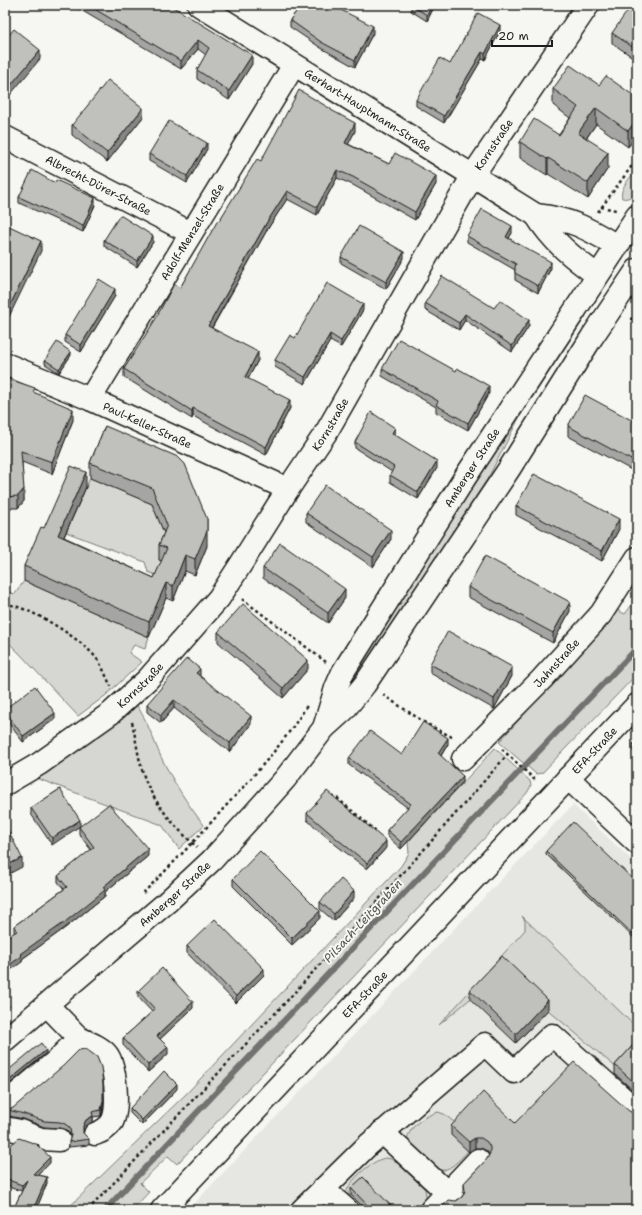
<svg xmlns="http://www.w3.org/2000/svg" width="642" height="1215" font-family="'Shantell Sans',sans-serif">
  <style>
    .built { fill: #e6e6e2 }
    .green { fill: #d6d6d2; stroke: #797977 }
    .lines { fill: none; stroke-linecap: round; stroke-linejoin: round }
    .stream { stroke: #727271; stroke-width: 6 }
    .minor-casing { stroke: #1c1c1c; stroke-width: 25 }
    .major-casing { stroke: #1c1c1c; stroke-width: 25 }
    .path { stroke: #1c1c1c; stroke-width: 2.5; stroke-dasharray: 3 3; stroke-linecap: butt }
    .minor { stroke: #f6f6f2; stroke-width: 22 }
    .major { stroke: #f6f6f2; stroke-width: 22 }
    .wall { fill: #a5a5a3; stroke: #1c1c1c }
    .shaded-wall { fill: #868684; stroke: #1c1c1c }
    .building { fill: #c0c0bd; stroke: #1c1c1c }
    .labels { text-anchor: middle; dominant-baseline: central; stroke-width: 4; stroke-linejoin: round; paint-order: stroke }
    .street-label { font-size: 11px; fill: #1c1c1c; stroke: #f6f6f2 }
    .water-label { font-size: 12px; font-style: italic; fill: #565654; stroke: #f6f6f2 }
  </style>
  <rect width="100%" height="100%" fill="#f6f6f2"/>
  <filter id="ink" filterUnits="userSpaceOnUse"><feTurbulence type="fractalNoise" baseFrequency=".025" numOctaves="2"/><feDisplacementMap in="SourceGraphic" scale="8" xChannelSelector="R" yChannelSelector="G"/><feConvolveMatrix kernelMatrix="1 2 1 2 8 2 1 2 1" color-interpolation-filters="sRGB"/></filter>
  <g filter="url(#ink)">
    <path class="built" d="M 573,805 L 637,865 L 637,1210 L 188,1210 L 492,889 Z"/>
    <path class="green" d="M 637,169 L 637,190 C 633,195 629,200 622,198 C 619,188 631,177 637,169 Z
      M 582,313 L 586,316 L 519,418 L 488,478 L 359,673 L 352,670 Z
      M 90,478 L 152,504 L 167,540 L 159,560 L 167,563 L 161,577 L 148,572 L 145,562 L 66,532 Z
      M 24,581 L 149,637 L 145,649 L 134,645 L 129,653 L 142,662 L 105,696 L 78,716 L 21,655 L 5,639 L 5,591 L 15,594 Z
      M 637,598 L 637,674 L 542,773 L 536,774 L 499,742 L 558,677 L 613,608 L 625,614 Z
      M 136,704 C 147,720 153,739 161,757 C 173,781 187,804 204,825 L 179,849 L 162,825 L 36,778 C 72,755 103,731 136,704 Z
      M 495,748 L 530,781 L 531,786 L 527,793 L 177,1164 L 168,1156 L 140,1183 L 149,1192 L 132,1210 L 66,1210 L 187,1093 L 401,866 L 409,853 L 408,842 Z
      M 522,916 L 637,1028 L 637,1050 L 619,1070 L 548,1010 L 502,966 L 470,999 L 439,1025 L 525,930 L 525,921 Z
      M 438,1112 L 444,1114 L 459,1126 L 468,1151 C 458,1161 450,1172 435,1171 L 407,1144 C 406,1128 424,1116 438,1112 Z
      M 386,1158 L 391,1159 L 396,1162 L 425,1189 L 427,1202 L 425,1210 L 389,1210 L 363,1184 L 350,1196 L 347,1190 C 352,1178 374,1159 386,1158 Z"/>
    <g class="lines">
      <path class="stream" d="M 105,1210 L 518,773 L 637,648"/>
      <g class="minor-casing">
        <g id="minor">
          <path id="s1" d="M 199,5 L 536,215 C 571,219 587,228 617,246"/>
          <path id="s2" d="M 5,137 L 191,233"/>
          <path d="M 536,215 C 552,241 573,258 597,275"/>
          <path id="s3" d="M 5,364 L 90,399 L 288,489"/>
          <path id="s4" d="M 90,399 L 294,65"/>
          <path id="s5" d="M 463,759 L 542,679 L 601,614 L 637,558"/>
          <path d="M 568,778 L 637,843"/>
          <path id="s6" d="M 5,784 L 39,764 L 111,713 L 148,679 L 219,598 L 241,564 L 288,489 L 327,431 L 473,175 L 588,5"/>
          <path d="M 79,1038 C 89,1043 102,1047 108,1056 C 116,1069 119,1109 112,1122 C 108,1128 101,1132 95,1134"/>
          <path d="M 5,1104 L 55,1062 L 79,1038 L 47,1005"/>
          <path d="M 5,1128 L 20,1131 L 41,1139 L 59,1140"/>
          <path d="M 382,1132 L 453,1198"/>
          <path d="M 323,1189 L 347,1210"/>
          <path id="s7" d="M 162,1210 L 637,705"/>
          <path d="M 302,1210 L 367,1146 L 485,1044 L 514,1072 L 552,1035 L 637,1111"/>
          <path d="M 431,1210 L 478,1160"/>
        </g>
      </g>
      <g class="major-casing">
        <g id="major">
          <path id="s8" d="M 324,728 L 336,688 L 343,672 L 464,479 L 637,216"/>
          <path id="s9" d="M 5,1040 L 167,902 L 212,860 L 253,815 L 285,779 L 324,728 L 344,710 L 365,684 L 509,469 L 592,337 L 637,270"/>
        </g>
      </g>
      <path class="path" d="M 601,207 L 616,210
        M 598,212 L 637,159
        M 630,319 L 637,318
        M 242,599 L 326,662
        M 5,604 C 29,606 82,639 97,659 C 103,667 106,677 111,686
        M 383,695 L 427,724 L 454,738
        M 132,722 C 136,739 138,757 143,773 C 150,799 177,830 197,847
        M 502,749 L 536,781
        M 337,798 L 377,832
        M 143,893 C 172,865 199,836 225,807 C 255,774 285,742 308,704
        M 5,1010 L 10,1006
        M 88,1210 L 285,1003 L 420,854 L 508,754"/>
      <use href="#minor" class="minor"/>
      <use href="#major" class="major"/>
    </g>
    <path class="wall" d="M 74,5 L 170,5 L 252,64 L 229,100 L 197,79 L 197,70 L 206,55 L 198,49 L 181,69 L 74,6 Z
      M 301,5 L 336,5 L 335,7 L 373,33 L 355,67 L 321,48 L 290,27 L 290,20 Z
      M 411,5 L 435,5 L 427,21 L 411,11 Z
      M 534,5 L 543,5 L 540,9 Z
      M 637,10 L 637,60 L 612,43 L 612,33 Z
      M 500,31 L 485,60 L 482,59 L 444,123 L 416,106 L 416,100 L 450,64 Z
      M 599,85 L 637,98 L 637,135 L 628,147 L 596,124 L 586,139 L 608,168 L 588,199 L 548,174 L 547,175 L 520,158 L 520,142 L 559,135 L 570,118 L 553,105 L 553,89 Z
      M 143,117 L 107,162 L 72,135 L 72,125 Z
      M 355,131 L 348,144 L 389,164 L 436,184 L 415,220 L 353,185 L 337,178 L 317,215 L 287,199 L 267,230 L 212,328 L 258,360 L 248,379 L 290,408 L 266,455 L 193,416 L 192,419 L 124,377 L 124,369 L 180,288 L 219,221 L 261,161 Z
      M 207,149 L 187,183 L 149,161 L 149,154 Z
      M 19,197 L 95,205 L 83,232 L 19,203 Z
      M 512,233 L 509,238 L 551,268 L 538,293 L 515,280 L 515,270 L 467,242 L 467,236 Z
      M 104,240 L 153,242 L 137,267 L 104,246 Z
      M 341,257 L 404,258 L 386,289 L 341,263 Z
      M 115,296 L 81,352 L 65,342 L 65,335 Z
      M 425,303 L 494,308 L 529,326 L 512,352 L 465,320 L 459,330 L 425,310 Z
      M 363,310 L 341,347 L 330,341 L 305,384 L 275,367 L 275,360 L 295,338 Z
      M 71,355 L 59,373 L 45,364 L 45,360 Z
      M 637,356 L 637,368 L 636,368 L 636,358 Z
      M 382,369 L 489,393 L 468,430 L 436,412 L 436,407 L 382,376 Z
      M 5,380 L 35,393 L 73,420 L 52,474 L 22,462 L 24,501 L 18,508 L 5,508 Z
      M 637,423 L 637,473 L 568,436 L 568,426 Z
      M 105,426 L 207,546 L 195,575 L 185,571 L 173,601 L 166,598 L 149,637 L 24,581 L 24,566 L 44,528 L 86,487 L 64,537 L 154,578 L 162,561 L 159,560 L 159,545 L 164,533 L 152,504 L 90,478 L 90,463 Z
      M 395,434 L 395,435 L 437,468 L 418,499 L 390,482 L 390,475 L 392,472 L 355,448 L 355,442 Z
      M 516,506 L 619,529 L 602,561 L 516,515 Z
      M 306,513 L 391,539 L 373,567 L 306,522 Z
      M 263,568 L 345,598 L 328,623 L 263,578 Z
      M 468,587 L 570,611 L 553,643 L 468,597 Z
      M 218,632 L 308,669 L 283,698 L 218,642 Z
      M 430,664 L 512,676 L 494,709 L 430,673 Z
      M 200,676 L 251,724 L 230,752 L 174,708 L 161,723 L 147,712 L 147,704 Z
      M 5,709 L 55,719 L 23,742 L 5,718 Z
      M 637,740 L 637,755 L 633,751 L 633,744 Z
      M 448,744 L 441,756 L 463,782 L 401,849 L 387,836 L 387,830 L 408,808 L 349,765 L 349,758 L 402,755 Z
      M 60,789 L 52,845 L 31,814 L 31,808 Z
      M 307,813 L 386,848 L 367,869 L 336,845 L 307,820 Z
      M 79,827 L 148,856 L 105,892 L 105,896 L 65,928 L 22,959 L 22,962 L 14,932 L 14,926 L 64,889 L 58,882 L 58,876 L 91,850 L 79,834 Z
      M 546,851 L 637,883 L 637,941 L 546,854 Z
      M 233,879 L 320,918 L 292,945 L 233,886 Z
      M 354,898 L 334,921 L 320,909 L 320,902 Z
      M 187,946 L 264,975 L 236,1003 L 187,953 Z
      M 470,990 L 548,1010 L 516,1043 L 470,999 Z
      M 138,991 L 193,1008 L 160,1039 L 168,1054 L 148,1072 L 123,1045 L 123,1038 L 152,1012 L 138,997 Z
      M 637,1041 L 637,1094 L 615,1074 L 615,1065 Z
      M 103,1084 L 103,1107 L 101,1116 L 93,1117 L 93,1121 L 86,1126 L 83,1131 L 83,1133 L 89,1139 L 89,1145 L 69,1147 L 69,1142 L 71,1137 L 70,1134 L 65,1129 L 60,1128 L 44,1127 L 24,1119 L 8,1116 L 8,1110 Z
      M 177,1089 L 142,1125 L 130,1113 L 130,1108 Z
      M 629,1111 L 456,1201 L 462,1197 L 464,1193 L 464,1183 L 487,1159 L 489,1155 L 487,1151 L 481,1148 L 475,1148 L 469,1152 L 451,1135 L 451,1126 L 515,1123 Z
      M 39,1145 L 39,1147 L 50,1163 L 38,1175 L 47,1183 L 36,1210 L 13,1210 L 22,1191 L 11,1188 L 5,1181 L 5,1150 Z
      M 351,1188 L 395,1210 L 366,1210 L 351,1195 Z"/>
    <path class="shaded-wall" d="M 432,5 L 435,5 L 427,21 L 427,15 Z
      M 540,5 L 543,5 L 540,9 Z
      M 500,25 L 500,31 L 485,60 L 485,54 Z
      M 373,26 L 373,33 L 355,67 L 355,60 Z
      M 198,40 L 198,49 L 181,69 L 181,61 Z
      M 40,50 L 40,59 L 5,101 L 5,92 Z
      M 482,52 L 482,59 L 444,123 L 444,116 Z
      M 252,55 L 252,64 L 229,100 L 229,91 Z
      M 143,108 L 143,117 L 107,162 L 107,153 Z
      M 596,108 L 596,124 L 578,150 L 578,133 Z
      M 637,119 L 637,135 L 628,147 L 628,131 Z
      M 355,123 L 355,131 L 345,151 L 345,143 Z
      M 207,143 L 207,149 L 187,183 L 187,176 Z
      M 608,152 L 608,168 L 588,199 L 588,183 Z
      M 548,158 L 548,174 L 547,175 L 547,159 Z
      M 337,170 L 337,178 L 317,215 L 317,207 Z
      M 436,176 L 436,184 L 415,220 L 415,212 Z
      M 287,191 L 287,199 L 267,230 L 208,334 L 208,326 L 267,222 Z
      M 95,198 L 95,205 L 83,232 L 83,226 Z
      M 512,226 L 512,233 L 506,243 L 506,237 Z
      M 153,236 L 153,242 L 137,267 L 137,261 Z
      M 41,241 L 41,251 L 5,325 L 5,316 Z
      M 404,252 L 404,258 L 386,289 L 386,282 Z
      M 551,262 L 551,268 L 538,293 L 538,286 Z
      M 115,289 L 115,296 L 81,352 L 81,345 Z
      M 363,304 L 363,310 L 341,347 L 341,341 Z
      M 465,314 L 465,320 L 459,330 L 459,323 Z
      M 529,320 L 529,326 L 512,352 L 512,346 Z
      M 330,334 L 330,341 L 305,384 L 305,377 Z
      M 71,352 L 71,355 L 59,373 L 59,369 Z
      M 258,352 L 258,360 L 245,385 L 245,377 Z
      M 489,386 L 489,393 L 468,430 L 468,423 Z
      M 290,400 L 290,408 L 266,455 L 266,447 Z
      M 193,408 L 193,416 L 192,419 L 192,411 Z
      M 73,409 L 73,420 L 52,474 L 52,462 Z
      M 395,428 L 395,434 L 392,440 L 392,433 Z
      M 437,461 L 437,468 L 418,499 L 418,492 Z
      M 86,472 L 86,487 L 58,550 L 58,535 Z
      M 24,489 L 24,501 L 18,508 L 18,496 Z
      M 207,519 L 207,546 L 195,575 L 195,559 Z
      M 619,519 L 619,529 L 602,561 L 602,551 Z
      M 391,530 L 391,539 L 373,567 L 373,557 Z
      M 185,555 L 185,571 L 173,601 L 173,586 Z
      M 166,583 L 166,598 L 149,637 L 149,622 Z
      M 345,589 L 345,598 L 328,623 L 328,613 Z
      M 570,602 L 570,611 L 553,643 L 553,633 Z
      M 308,660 L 308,669 L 283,698 L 283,688 Z
      M 512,667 L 512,676 L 494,709 L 494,699 Z
      M 200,669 L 200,677 L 196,673 Z
      M 174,700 L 174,708 L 161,723 L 161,715 Z
      M 55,713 L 55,719 L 23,742 L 23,736 Z
      M 251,716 L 251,724 L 230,752 L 230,743 Z
      M 448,738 L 448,744 L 438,760 L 438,753 Z
      M 463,776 L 463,782 L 401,849 L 401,842 Z
      M 80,820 L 80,826 L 52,845 L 52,838 Z
      M 386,841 L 386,848 L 367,869 L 367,863 Z
      M 148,849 L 148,856 L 105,892 L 105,896 L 65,928 L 22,959 L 22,962 L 5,974 L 5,968 L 20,954 L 103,887 Z
      M 22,858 L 22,867 L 5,876 L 5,866 Z
      M 354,891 L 354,898 L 334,921 L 334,914 Z
      M 320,911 L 320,918 L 292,945 L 292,938 Z
      M 264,969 L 264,975 L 236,1003 L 236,996 Z
      M 548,1000 L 548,1010 L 516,1043 L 516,1034 Z
      M 193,1002 L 193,1008 L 157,1042 L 157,1036 Z
      M 168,1047 L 168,1054 L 148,1072 L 148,1065 Z
      M 46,1050 L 46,1053 L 5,1088 L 5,1084 Z
      M 177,1084 L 177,1089 L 142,1125 L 142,1120 Z
      M 103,1101 L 103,1107 L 101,1116 L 101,1110 Z
      M 93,1116 L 93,1121 L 86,1126 L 83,1132 L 83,1126 L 86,1120 Z
      M 475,1138 L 475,1148 L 469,1152 L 469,1142 Z
      M 50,1157 L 50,1163 L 33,1180 L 33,1174 Z
      M 47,1177 L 47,1183 L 36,1210 L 33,1210 Z
      M 27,1180 L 22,1191 L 22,1185 Z"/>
    <path class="building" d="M 88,5 L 170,5 L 252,55 L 229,91 L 197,70 L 209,48 L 198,40 L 181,61 Z
      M 301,5 L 331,5 L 373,26 L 355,60 L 321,42 L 290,20 Z
      M 411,5 L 432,5 L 427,15 Z
      M 631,6 L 637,10 L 637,50 L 612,33 Z
      M 478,13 L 500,25 L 485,54 L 482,52 L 444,116 L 416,100 L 440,58 L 450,64 Z
      M 14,29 L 40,50 L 5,92 L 5,40 Z
      M 570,65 L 599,85 L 606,76 L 637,98 L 637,119 L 628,131 L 596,108 L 578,133 L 608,152 L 588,183 L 548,158 L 547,159 L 520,142 L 534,119 L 559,135 L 578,107 L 553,89 Z
      M 108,80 L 143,108 L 107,153 L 72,125 Z
      M 299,90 L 331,109 L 331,110 L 355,123 L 345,143 L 389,164 L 395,153 L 436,176 L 415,212 L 353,177 L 337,170 L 317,207 L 287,191 L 267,222 L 208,326 L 258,352 L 245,377 L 290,400 L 266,447 L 193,408 L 192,411 L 124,369 L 155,320 L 174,284 L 180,288 L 218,220 L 219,221 L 257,159 L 261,161 Z
      M 169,121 L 207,143 L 187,176 L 149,154 Z
      M 32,170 L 55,183 L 56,180 L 95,198 L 83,226 L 19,197 Z
      M 482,209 L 512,226 L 506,237 L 551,262 L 538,286 L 515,273 L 515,267 L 516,264 L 467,236 Z
      M 120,215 L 153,236 L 137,261 L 104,240 Z
      M 5,224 L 41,241 L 5,316 Z
      M 359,226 L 404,252 L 386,282 L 341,257 Z
      M 442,276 L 494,308 L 500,300 L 529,320 L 512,346 L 465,314 L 459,323 L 425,303 Z
      M 99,279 L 115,289 L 81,345 L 65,335 Z
      M 327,283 L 363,304 L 341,341 L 330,334 L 305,377 L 275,360 L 290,335 L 295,338 Z
      M 399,339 L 456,371 L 457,368 L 489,386 L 468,423 L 436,405 L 438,401 L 382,369 Z
      M 57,342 L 71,352 L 59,369 L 45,360 Z
      M 6,378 L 35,388 L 33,392 L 73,409 L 52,462 L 21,451 L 24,489 L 18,496 L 5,497 L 5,380 Z
      M 585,395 L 637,423 L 637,463 L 568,426 Z
      M 371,412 L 395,428 L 392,433 L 437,461 L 418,492 L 390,475 L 394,467 L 355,442 Z
      M 105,426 L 178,457 L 185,464 L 207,519 L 207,531 L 195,559 L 185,555 L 173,586 L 166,583 L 149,622 L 24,566 L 41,527 L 44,528 L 71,466 L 86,472 L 58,535 L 154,578 L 167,548 L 159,545 L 167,525 L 152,488 L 90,463 Z
      M 534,474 L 619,519 L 602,551 L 516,506 Z
      M 325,485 L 391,530 L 373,557 L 306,513 Z
      M 280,543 L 345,589 L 328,613 L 263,568 Z
      M 485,556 L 570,602 L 553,633 L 468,587 Z
      M 243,604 L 308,660 L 283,688 L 218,632 Z
      M 448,631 L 512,667 L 494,699 L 430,664 Z
      M 187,658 L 200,669 L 196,673 L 251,716 L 230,743 L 174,700 L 161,715 L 147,704 Z
      M 35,686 L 55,713 L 23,736 L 5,711 L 5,709 Z
      M 423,722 L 448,738 L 438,753 L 463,776 L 401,842 L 387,830 L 411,804 L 349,758 L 370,731 L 402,755 Z
      M 637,740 L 637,749 L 633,744 Z
      M 60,789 L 80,820 L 52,838 L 31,808 Z
      M 327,791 L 386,841 L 367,863 L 336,838 L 307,813 Z
      M 109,804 L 148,849 L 103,887 L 105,890 L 65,922 L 20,954 L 22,956 L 5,968 L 5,938 L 17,931 L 14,926 L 67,887 L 58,876 L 94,847 L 79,827 Z
      M 573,822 L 637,883 L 637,938 L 546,851 Z
      M 5,824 L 22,858 L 5,866 Z
      M 260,851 L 320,911 L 292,938 L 233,879 Z
      M 341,879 L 354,891 L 334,914 L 320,902 Z
      M 215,919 L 264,969 L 236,996 L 187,946 Z
      M 502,956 L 548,1000 L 516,1034 L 470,990 Z
      M 162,968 L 193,1002 L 157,1036 L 168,1047 L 148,1065 L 123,1038 L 155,1009 L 138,991 Z
      M 637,1041 L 637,1085 L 615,1065 Z
      M 41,1043 L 46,1050 L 5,1084 L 5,1073 Z
      M 86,1049 L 97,1057 L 101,1067 L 103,1084 L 103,1101 L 101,1110 L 92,1112 L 93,1116 L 86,1120 L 83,1126 L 83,1133 L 89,1139 L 69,1142 L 71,1135 L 70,1128 L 65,1124 L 60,1122 L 44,1121 L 24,1114 L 8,1110 L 13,1108 L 63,1066 L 79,1050 Z
      M 574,1062 L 629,1111 L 635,1114 L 637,1114 L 637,1210 L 439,1210 L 449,1200 L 456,1201 L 462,1197 L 465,1191 L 464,1183 L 487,1159 L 490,1153 L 490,1147 L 487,1142 L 481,1138 L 475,1138 L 469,1142 L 451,1126 L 483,1092 L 515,1123 Z
      M 164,1071 L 177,1084 L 142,1120 L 130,1108 Z
      M 19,1138 L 39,1145 L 37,1145 L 50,1157 L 33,1174 L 47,1177 L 33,1210 L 13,1210 L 27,1180 L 22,1185 L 11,1181 L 5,1175 L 5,1150 Z
      M 363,1177 L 395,1210 L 372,1210 L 351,1188 Z"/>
  </g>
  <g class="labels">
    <g class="street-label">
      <text stroke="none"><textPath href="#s1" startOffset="199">Gerhart-Hauptmann-Straße</textPath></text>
      <text stroke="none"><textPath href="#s6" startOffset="816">Kornstraße</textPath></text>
      <text stroke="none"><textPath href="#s2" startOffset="105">Albrecht-Dürer-Straße</textPath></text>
      <text stroke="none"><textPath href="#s4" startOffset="196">Adolf-Menzel-Straße</textPath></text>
      <text stroke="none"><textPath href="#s6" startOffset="492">Kornstraße</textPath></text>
      <text stroke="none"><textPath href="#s3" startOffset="155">Paul-Keller-Straße</textPath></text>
      <text stroke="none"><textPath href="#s8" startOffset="301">Amberger Straße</textPath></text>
      <text stroke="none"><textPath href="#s5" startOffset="134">Jahnstraße</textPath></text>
      <text stroke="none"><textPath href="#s6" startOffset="168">Kornstraße</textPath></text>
      <text stroke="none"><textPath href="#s7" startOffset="631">EFA-Straße</textPath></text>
      <text stroke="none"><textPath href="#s9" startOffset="224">Amberger Straße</textPath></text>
      <text stroke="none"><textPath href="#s7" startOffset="296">EFA-Straße</textPath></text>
    </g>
    <g class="water-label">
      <text transform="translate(363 921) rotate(-47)">Pilsach-Leitgraben</text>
    </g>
  </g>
  <rect width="642" height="1215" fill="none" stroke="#f6f6f2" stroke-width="20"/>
  <rect x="10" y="10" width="622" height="1195" fill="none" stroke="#1c1c1c" stroke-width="1.5" filter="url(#ink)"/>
  <path d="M492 40v6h60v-6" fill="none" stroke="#1c1c1c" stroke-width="2"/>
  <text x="498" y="40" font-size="12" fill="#1c1c1c" stroke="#f6f6f2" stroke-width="3" paint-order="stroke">20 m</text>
</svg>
